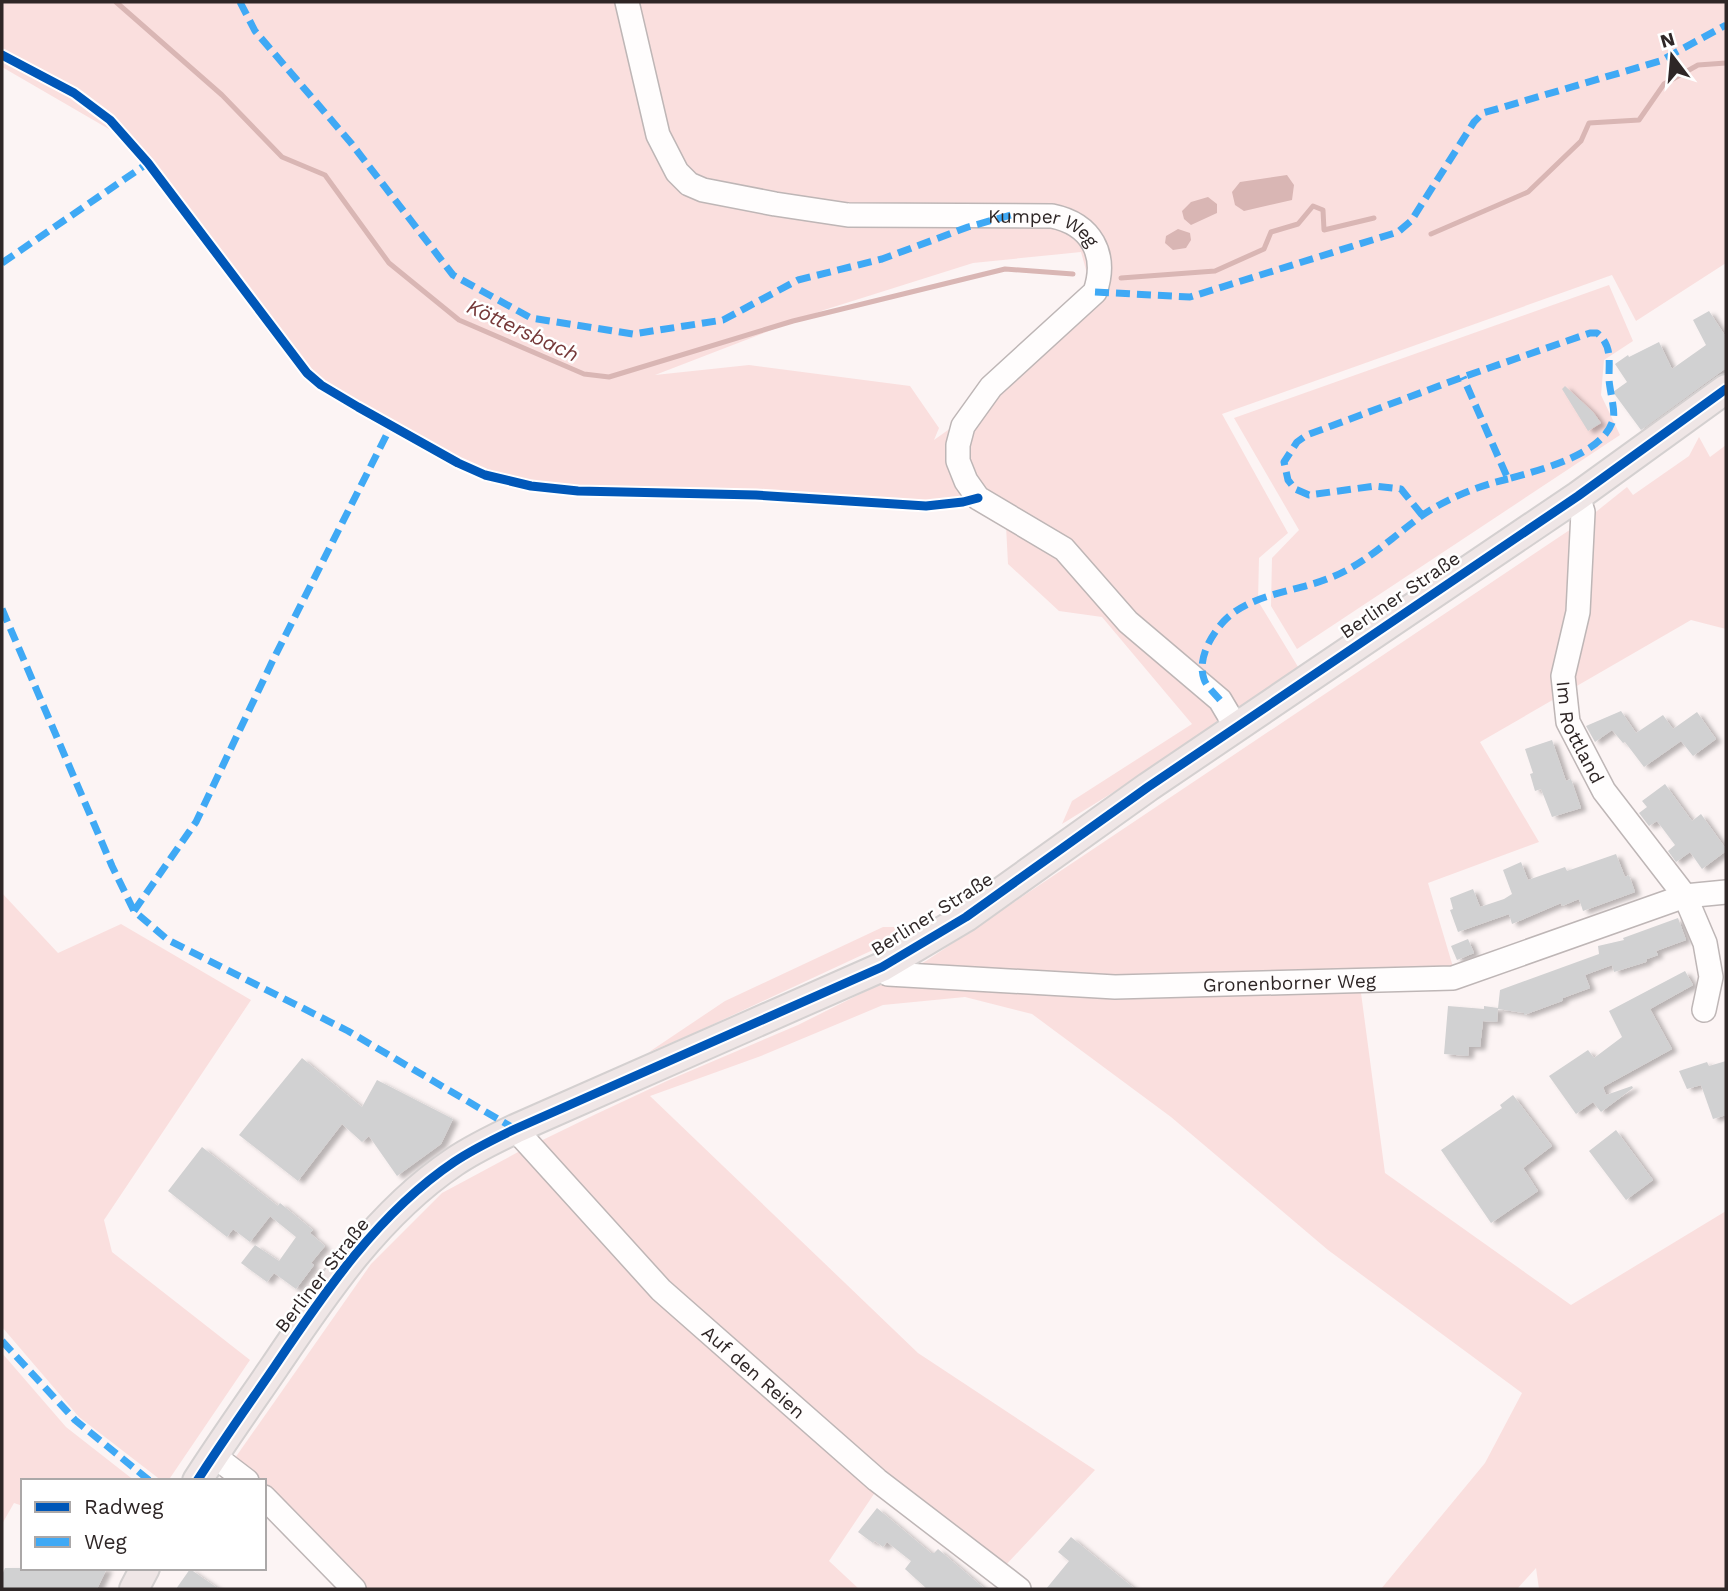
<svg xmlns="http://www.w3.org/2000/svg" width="1728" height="1591" font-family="'Work Sans',sans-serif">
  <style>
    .green { fill: #fadfde; fill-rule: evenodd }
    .water { fill: #d9b6b4 }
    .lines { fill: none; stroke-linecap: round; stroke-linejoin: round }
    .stream { stroke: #d9b6b4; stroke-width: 5 }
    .building { fill: #d1d1d2; filter: url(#shadow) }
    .minor-casing { stroke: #beb6b6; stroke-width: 26 }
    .major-casing { stroke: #d4d0d0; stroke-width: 32 }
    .minor { stroke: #fffdfd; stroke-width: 23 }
    .major { stroke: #efe6e6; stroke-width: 28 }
    .quiet { stroke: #3fa9f5; stroke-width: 7; stroke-dasharray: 14 7; stroke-linecap: butt }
    .cycleway-casing { stroke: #fff; stroke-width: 13 }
    .cycleway { stroke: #0057b8; stroke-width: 9 }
    .labels { text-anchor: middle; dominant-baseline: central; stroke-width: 5; stroke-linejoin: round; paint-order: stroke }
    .street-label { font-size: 19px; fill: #2e2626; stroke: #fff }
    .water-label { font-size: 21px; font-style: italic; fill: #763939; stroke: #fff }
  </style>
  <defs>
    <filter id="shadow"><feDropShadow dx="5.5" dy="3" stdDeviation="2" flood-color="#0004"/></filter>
  </defs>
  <rect width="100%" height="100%" fill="#fcf4f4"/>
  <path class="green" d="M 2,2 L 1726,2 L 1726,263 L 1636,321 L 1612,275 L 1222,414 L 1288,533 L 1259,558 L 1258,601 L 1303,675 L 1062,824 L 1072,801 L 1192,724 L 1102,617 L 1059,611 L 1008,564 L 1005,506 L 614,493 L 487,477 L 387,427 L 312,385 L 270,335 L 195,230 L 114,132 L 2,67 ZM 1081,252 L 1095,302 L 990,400 L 934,440 L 939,428 L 910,386 L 749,365 L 655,375 L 824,310 L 973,263 Z
    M 1609,285 L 1633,341 L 1604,360 L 1601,395 L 1620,435 L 1297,649 L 1271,606 L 1272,558 L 1299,530 L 1234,418 Z
    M 1699,437 L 1710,457 L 1726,445 L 1726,629 L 1691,620 L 1480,742 L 1539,842 L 1428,883 L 1459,987 L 1361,993 L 1385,1173 L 1571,1305 L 1726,1211 L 1726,1589 L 1539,1589 L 1536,1568 L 1517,1589 L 1381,1589 L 1485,1463 L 1522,1393 L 1328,1250 L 1171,1117 L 1032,1014 L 965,997 L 883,1005 L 761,1056 L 650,1096 L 918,1353 L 1095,1470 L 1003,1568 L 884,1479 L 829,1561 L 859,1589 L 362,1589 L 264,1488 L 264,1481 L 257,1481 L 235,1458 L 371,1264 L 442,1193 L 520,1151 L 594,1115 L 669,1080 L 798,1025 L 926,961 L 1592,515 L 1627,487 L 1633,495 L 1689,456 Z
    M 2,893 L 58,953 L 121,924 L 251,1000 L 104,1220 L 112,1252 L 250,1360 L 168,1481 L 162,1481 L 79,1417 L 2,1327 Z
    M 883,927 L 911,927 L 903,936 L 690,1035 L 649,1052 L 725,1001 Z
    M 2,1353 L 66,1427 L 135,1481 L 23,1481 L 23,1506 L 14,1503 L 2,1524 Z"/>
  <path class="water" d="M 1287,175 L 1294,185 L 1292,200 L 1244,211 L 1235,205 L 1232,192 L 1240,182 Z
    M 1208,197 L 1217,204 L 1217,213 L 1191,225 L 1184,219 L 1182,211 L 1191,202 Z
    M 1178,229 L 1190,233 L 1191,240 L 1186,248 L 1173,250 L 1165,243 L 1166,236 Z"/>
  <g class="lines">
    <path class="stream" d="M 116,2 L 222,95 L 282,157 L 325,175 L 389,263 L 459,320 L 584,374 L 609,377 L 793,321 L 1005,269 L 1073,274
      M 1431,234 L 1528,192 L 1581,141 L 1589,123 L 1639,120 L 1664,84 L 1698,65 L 1726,63
      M 1121,278 L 1215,271 L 1264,249 L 1271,232 L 1298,224 L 1313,206 L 1323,210 L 1324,230 L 1374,218"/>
  </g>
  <path class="building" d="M 1709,311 L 1726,337 L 1726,368 L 1641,430 L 1613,392 L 1627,382 L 1615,364 L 1628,355 L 1629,357 L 1659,342 L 1672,369 L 1706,345 L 1693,320 Z
    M 1565,386 L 1593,412 L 1601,423 L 1588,431 L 1562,389 Z
    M 1621,711 L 1636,733 L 1663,715 L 1673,729 L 1697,712 L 1716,739 L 1693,756 L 1681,741 L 1644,767 L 1625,742 L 1623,743 L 1612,730 L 1595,742 L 1586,726 Z
    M 1552,740 L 1566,781 L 1571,779 L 1581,808 L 1552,817 L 1541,789 L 1535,791 L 1530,774 L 1533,773 L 1525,749 Z
    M 1665,784 L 1692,821 L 1701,814 L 1726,849 L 1726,851 L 1702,869 L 1690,852 L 1676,862 L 1668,851 L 1675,845 L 1657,821 L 1649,826 L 1639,813 L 1647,807 L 1642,801 Z
    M 1616,854 L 1625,877 L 1629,875 L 1635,892 L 1583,911 L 1579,899 L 1562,906 L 1561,903 L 1512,924 L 1509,914 L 1458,932 L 1450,910 L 1453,909 L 1450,898 L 1473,889 L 1480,907 L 1504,899 L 1512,894 L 1503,870 L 1521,862 L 1528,880 L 1565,867 L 1567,871 Z
    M 1678,918 L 1686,940 L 1656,951 L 1658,955 L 1647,959 L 1646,962 L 1614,972 L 1612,965 L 1585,975 L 1590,988 L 1563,998 L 1562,1001 L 1524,1015 L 1524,1013 L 1498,1009 L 1497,1022 L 1483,1021 L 1480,1047 L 1469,1047 L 1468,1056 L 1444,1054 L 1448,1006 L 1484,1009 L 1484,1006 L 1498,1008 L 1500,990 L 1599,954 L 1598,946 L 1624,940 L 1623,938 Z
    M 1468,939 L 1474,953 L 1457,960 L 1451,946 Z
    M 1685,971 L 1693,985 L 1650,1009 L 1672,1049 L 1603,1087 L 1606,1095 L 1632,1086 L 1633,1088 L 1601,1112 L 1593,1102 L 1576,1114 L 1549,1076 L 1588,1050 L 1594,1058 L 1622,1037 L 1609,1011 Z
    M 302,1058 L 362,1107 L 377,1080 L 453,1119 L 441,1144 L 397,1176 L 369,1136 L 362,1142 L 342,1124 L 298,1181 L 239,1135 Z
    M 1726,1061 L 1726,1115 L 1713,1119 L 1701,1085 L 1687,1089 L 1679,1071 L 1707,1062 L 1709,1066 Z
    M 1513,1095 L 1552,1146 L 1523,1168 L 1538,1191 L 1491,1223 L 1441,1150 L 1502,1108 L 1500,1105 Z
    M 1616,1130 L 1653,1180 L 1626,1200 L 1589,1151 Z
    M 202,1147 L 278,1206 L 250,1242 L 233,1229 L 227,1237 L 168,1191 Z
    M 280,1203 L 313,1230 L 310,1233 L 325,1246 L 311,1263 L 314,1265 L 296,1289 L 274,1273 L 267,1282 L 241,1263 L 255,1245 L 279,1261 L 296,1237 L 270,1216 Z
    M 877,1508 L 931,1553 L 934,1553 L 938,1549 L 985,1589 L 927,1589 L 905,1569 L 911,1561 L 887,1542 L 883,1547 L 875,1541 L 873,1543 L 858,1532 Z
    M 1071,1537 L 1135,1589 L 1046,1589 L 1069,1561 L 1058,1552 Z
    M 5,1568 L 107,1568 L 97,1589 L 2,1589 L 2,1575 Z
    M 190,1569 L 219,1589 L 176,1589 Z"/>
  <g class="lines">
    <g class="minor-casing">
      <g id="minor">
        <path id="s1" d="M 627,2 L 658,135 L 677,172 L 689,184 L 703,190 L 775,204 L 848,215 L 1052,216 C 1091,224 1108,254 1095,292 L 991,387 L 963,426 L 958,445 L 958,461 L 966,481 L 978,498 L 1064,549 L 1128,622 L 1220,700 L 1236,727"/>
        <path id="s2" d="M 1578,496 L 1583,512 L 1578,612 L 1563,676 L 1568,722 L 1604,791 L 1685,896 L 1705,943 L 1711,977 L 1704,1010"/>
        <path id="s3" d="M 882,967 L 888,974 L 1115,987 L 1453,978 L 1685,896 L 1726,892"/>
        <path id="s4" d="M 515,1129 L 661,1290 L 877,1480 L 1019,1589"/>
        <path d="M 213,1455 L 247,1481"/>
        <path d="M 264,1497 L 354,1589"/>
      </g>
    </g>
    <g class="major-casing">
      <path id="major" d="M 197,1481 C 222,1442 249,1404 275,1366 C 325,1292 378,1213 454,1162 C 473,1149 494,1139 515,1129 L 882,967 L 966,917 L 1148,787 L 1578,496 L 1726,389
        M 134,1589 L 145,1568"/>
    </g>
    <use href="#minor" class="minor"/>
    <use href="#major" class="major"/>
    <path class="quiet" d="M 240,2 L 255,31 L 351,143 L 453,275 L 531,318 L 633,334 L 723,320 L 798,280 L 882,259 L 968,227 L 1011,215
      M 2,263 L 148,163
      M 1095,292 L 1190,297 L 1398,232 L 1411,221 L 1474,122 L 1483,113 L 1660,61 L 1726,25
      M 1422,515 L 1401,489 L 1375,486 L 1309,495 L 1295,489 L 1288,480 L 1284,462 L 1297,442 L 1307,435 L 1463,377 L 1590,333 L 1597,333 C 1612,345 1609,360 1609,378 C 1609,389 1616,411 1613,420 C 1603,455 1539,470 1508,479 L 1463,377
      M 2,609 L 112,866 L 134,911 L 168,940 L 348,1031 L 515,1129
      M 1220,700 C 1215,694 1206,686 1204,679 C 1197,659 1211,635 1224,621 C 1250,594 1294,592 1327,579 C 1363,566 1390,539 1420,517 C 1443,500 1480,485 1508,479
      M 134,911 L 196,822 L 272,662 L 391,426
      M 2,1341 L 75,1420 L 150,1481"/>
    <g class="cycleway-casing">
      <path id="cycleway" d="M 2,55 L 74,93 L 110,120 L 148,163 L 307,373 L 321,385 L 358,407 L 458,463 L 485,475 L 531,486 L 578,491 L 756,495 L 926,506 L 963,502 L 978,498
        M 197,1481 C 222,1442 249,1404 275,1366 C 325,1292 378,1213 454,1162 C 473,1149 494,1139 515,1129 L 882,967 L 966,917 L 1148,787 L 1578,496 L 1726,389"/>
    </g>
    <use href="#cycleway" class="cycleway"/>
  </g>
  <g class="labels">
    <g class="street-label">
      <text stroke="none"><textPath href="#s1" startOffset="556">Kumper Weg</textPath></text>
      <text transform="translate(1400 595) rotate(-34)">Berliner Straße</text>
      <text stroke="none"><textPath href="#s2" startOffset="242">Im Rottland</textPath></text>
      <text transform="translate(932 914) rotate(-32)">Berliner Straße</text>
      <text stroke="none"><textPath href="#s3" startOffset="411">Gronenborner Weg</textPath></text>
      <text transform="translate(322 1275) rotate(-52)">Berliner Straße</text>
      <text stroke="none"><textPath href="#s4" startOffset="341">Auf den Reien</textPath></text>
    </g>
    <g class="water-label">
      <text transform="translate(523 330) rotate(25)">Köttersbach</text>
    </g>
  </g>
  <rect width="1728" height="1591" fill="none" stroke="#2e2626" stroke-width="7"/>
  <rect x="21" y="1479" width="245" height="91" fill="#ffffff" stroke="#aba8a8" stroke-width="2"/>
  <rect x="35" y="1502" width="35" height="10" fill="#0057b8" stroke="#aba8a8" stroke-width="2"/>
  <text x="84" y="1514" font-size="21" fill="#2e2626">Radweg</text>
  <rect x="35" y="1537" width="35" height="10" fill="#3fa9f5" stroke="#aba8a8" stroke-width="2"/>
  <text x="84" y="1549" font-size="21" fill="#2e2626">Weg</text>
  <g transform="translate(1672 56) rotate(344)" stroke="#ffffff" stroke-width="5" paint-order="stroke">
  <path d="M0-5L12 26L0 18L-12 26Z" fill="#2e2626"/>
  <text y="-10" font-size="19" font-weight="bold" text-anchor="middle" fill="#2e2626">N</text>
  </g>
</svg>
